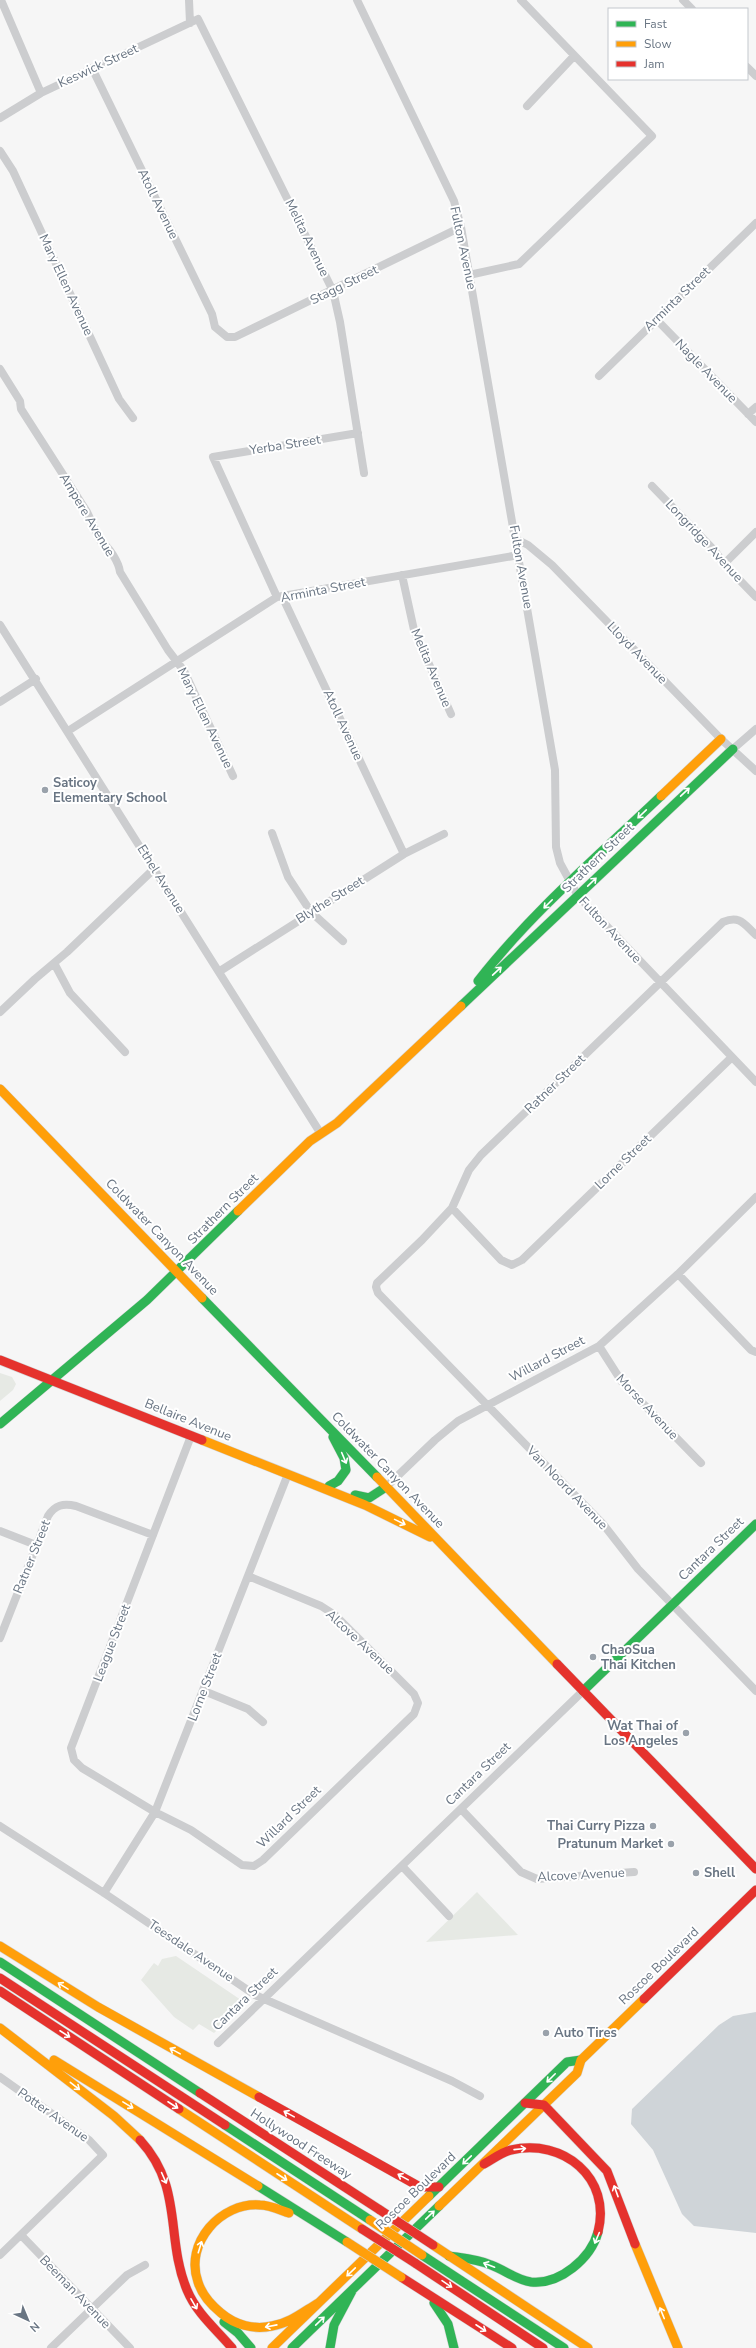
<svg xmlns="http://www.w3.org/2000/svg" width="756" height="2348" font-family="'Nunito Sans',sans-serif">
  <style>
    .green { fill: #e6e9e4 }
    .water { fill: #cfd4d8 }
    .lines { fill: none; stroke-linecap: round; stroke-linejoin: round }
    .fast-casing { stroke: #d2d3d4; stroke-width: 10 }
    .slow-casing { stroke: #d2d3d4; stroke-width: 10 }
    .jam-casing { stroke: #d2d3d4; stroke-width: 10 }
    .street { stroke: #cccdcf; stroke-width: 8 }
    .fast { stroke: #30b455; stroke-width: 9 }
    .slow { stroke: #ff9f0a; stroke-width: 9 }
    .jam { stroke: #e5322d; stroke-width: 9 }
    .slow-bridge-casing { stroke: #d2d2d3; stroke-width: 10; stroke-linecap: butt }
    .jam-bridge-casing { stroke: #d2d2d3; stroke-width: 10; stroke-linecap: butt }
    .slow-bridge { stroke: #ff9f0a; stroke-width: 9 }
    .jam-bridge { stroke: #e5322d; stroke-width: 9 }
    .oneway { stroke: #fff }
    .poi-dot { fill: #9aa2ab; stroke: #fff; stroke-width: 1.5 }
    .labels { text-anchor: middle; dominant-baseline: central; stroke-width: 4; stroke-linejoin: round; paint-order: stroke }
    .street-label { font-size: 13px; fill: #697583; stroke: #fff }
    .poi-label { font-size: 13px; font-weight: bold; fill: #697583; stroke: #fff; text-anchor: start }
  </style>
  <rect width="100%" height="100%" fill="#f6f6f6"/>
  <path class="green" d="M 0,1373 L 12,1377 L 16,1384 L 13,1390 L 0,1401 Z
    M 477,1892 L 518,1935 L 426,1942 Z
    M 176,1956 L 241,2000 L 242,2006 L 214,2033 L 199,2024 L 193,2030 L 174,2017 L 141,1980 L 154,1963 L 158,1966 L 162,1959 Z"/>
  <path class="water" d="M 756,2012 L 756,2233 L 694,2226 L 682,2214 L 653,2150 L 631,2124 L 632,2109 L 719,2025 L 733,2016 Z"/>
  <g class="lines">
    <g class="fast-casing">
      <path id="fast" d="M 478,981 C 531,913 599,855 661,796
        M 461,1006 L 733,749
        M 202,1298 L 377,1477
        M 0,1424 L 147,1300 L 238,1211
        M 329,1486 L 338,1481 L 346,1470 L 344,1458 L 333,1437
        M 355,1495 L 369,1498 L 386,1487
        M 583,1691 L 756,1524
        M 0,1962 L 200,2093
        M 225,2125 L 370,2220
        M 258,2186 L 347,2242
        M 429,2196 L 567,2062 L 581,2060
        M 422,2255 L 564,2348
        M 449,2256 C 463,2258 478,2259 491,2265 C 505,2270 516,2280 531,2282 C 560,2285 591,2258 598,2232
        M 434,2303 L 448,2324 L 454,2348
        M 224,2322 L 238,2333 L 251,2348
        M 292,2348 L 439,2206
        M 330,2348 L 334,2325 L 352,2291"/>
    </g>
    <g class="slow-casing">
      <path id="slow" d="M 661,796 L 721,739
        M 0,1089 L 202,1298
        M 238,1211 L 310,1141 L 337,1123 L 461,1006
        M 202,1440 L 365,1505 L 430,1537
        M 377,1477 L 557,1664
        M 0,1946 L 98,2007 L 259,2097
        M 0,2028 L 114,2116 L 140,2140
        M 54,2060 L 258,2186
        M 179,2109 L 362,2229
        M 439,2206 L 577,2073 L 581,2060 L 644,1999
        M 289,2213 C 280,2210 269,2205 260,2205 C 221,2202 184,2243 198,2282 C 202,2295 210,2304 221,2313 C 235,2325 254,2330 272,2326 C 290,2323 303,2312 318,2303
        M 635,2244 L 678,2348
        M 433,2245 L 588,2348
        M 272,2348 L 429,2196"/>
    </g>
    <g class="jam-casing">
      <path id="jam" d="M 0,1360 L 202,1440
        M 557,1664 L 756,1869
        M 0,1978 L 225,2125
        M 0,1991 L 179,2109
        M 644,1999 L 756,1890
        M 200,2093 L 380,2210
        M 259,2097 L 420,2187 L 439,2187
        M 525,2103 L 544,2105 L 607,2171 L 635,2244
        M 140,2140 C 184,2188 165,2237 187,2290 C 197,2314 216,2329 232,2348
        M 484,2164 C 493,2159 502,2152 511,2150 C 563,2138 612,2178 598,2232
        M 415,2263 L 543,2348
        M 401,2277 L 512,2348"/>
    </g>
    <path class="street" d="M 1,0 L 41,93
      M 189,0 L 190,23
      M 357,0 L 454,201 L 461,227 L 555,770 L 556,847 L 560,863 L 578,896 L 756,1082
      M 683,0 L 692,9
      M 747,67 L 756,76
      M 92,68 L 212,314 L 215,327 L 227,337 L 235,337 L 461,227
      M 527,106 L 574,56
      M 0,118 L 41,93 L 198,19 L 333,291 L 340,322 L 364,473
      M 0,151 L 13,171 L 119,399 L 133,418
      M 469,275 L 519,264 L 652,136 L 521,0
      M 656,319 L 756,422
      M 0,369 L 20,401 L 21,409 L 87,512 L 101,542 C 109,546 119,563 120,572 L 168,650 L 184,671 L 233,776
      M 599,376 L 756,223
      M 748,414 L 756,407
      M 652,486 L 715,551 L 724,564 L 756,597
      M 516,539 L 528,545 L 552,565 L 721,739 L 756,771
      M 724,564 L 756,532
      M 402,575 L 414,630 L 451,714
      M 282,596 L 404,854
      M 277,597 L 213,457 L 358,433
      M 0,625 L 321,1134
      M 0,702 L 36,679
      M 68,731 L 277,597 L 519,555
      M 733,749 L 756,729
      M 272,833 L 288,877 L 311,912 L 343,941
      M 756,935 C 744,924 740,915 723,922 L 481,1155 L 469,1170 L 452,1208 L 422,1240 L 377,1283 L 376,1287 L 378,1293 L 603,1524 L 638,1569 L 756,1691
      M 54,963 L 70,993 L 125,1052
      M 220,971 L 404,854 L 444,834
      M 0,1012 L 35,979 L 67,952 L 155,868
      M 452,1208 L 501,1260 L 512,1265 L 522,1260 L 732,1057
      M 678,1274 L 751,1350 L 756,1352
      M 599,1346 L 622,1382 L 701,1463
      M 191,1436 L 71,1748 L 74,1760 L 82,1768 L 155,1812 L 191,1830 L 242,1865 L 254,1866 L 263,1860 L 414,1714 L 418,1703 L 414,1694 L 335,1615 L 321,1606 L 248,1576
      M 386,1487 L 435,1440 L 458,1421 L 599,1346 L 678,1274 L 756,1197
      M 0,1531 L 36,1545
      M 0,1638 L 48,1516 C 55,1505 63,1503 76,1506 L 153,1535
      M 204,1691 L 248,1709 L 263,1722
      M 461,1809 L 521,1872 L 537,1879 L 634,1872
      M 0,1826 L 104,1893 L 255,1995 L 452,2081 L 480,2096
      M 402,1866 L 449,1916
      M 104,1893 L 155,1812 L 288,1474
      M 218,2043 L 583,1691
      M 0,2077 L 89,2140 L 103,2155 L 0,2255
      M 21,2235 L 130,2348
      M 51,2348 L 127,2275 L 145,2265"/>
    <use href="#fast" class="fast"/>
    <use href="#slow" class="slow"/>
    <use href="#jam" class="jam"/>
    <g class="slow-bridge-casing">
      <path id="slow-bridge" d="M 370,2220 L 422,2255
        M 347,2242 L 401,2277"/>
    </g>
    <g class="jam-bridge-casing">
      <path id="jam-bridge" d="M 380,2210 L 433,2245
        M 362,2229 L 415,2263"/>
    </g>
    <use href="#slow-bridge" class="slow-bridge"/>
    <use href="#jam-bridge" class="jam-bridge"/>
  </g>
  <defs><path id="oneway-shaft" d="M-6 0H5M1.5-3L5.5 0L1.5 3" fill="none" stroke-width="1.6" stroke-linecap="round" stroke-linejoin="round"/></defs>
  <g class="oneway">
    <use href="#oneway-shaft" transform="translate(685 792) rotate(-43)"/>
    <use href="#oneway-shaft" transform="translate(642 814) rotate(136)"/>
    <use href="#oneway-shaft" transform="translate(592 882) rotate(-44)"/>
    <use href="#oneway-shaft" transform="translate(548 904) rotate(135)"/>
    <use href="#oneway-shaft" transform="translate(497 971) rotate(-43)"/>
    <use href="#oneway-shaft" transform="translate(344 1458) rotate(67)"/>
    <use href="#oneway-shaft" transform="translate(400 1522) rotate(26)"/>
    <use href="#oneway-shaft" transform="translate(63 1986) rotate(-148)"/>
    <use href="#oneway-shaft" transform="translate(65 2034) rotate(33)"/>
    <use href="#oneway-shaft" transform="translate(175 2051) rotate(-151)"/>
    <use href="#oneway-shaft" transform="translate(551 2078) rotate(135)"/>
    <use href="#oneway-shaft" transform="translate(75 2086) rotate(38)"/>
    <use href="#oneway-shaft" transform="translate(128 2105) rotate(31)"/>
    <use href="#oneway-shaft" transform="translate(173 2105) rotate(33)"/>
    <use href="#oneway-shaft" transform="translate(289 2114) rotate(-151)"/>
    <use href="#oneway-shaft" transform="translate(520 2149) rotate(-6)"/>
    <use href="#oneway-shaft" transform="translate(467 2160) rotate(136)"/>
    <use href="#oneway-shaft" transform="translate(282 2177) rotate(33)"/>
    <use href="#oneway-shaft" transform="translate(403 2177) rotate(-151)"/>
    <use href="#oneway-shaft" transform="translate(164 2178) rotate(66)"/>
    <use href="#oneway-shaft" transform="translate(616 2191) rotate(-110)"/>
    <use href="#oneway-shaft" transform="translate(430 2215) rotate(-44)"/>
    <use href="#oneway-shaft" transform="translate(597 2238) rotate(113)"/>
    <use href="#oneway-shaft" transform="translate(200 2247) rotate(-73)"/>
    <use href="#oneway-shaft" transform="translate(489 2265) rotate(-159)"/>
    <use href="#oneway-shaft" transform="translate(351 2272) rotate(136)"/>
    <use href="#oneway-shaft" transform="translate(447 2284) rotate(34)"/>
    <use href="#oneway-shaft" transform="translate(194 2304) rotate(60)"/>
    <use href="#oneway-shaft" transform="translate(662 2313) rotate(-112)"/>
    <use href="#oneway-shaft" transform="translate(320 2321) rotate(-44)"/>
    <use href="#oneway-shaft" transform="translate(271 2326) rotate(169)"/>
    <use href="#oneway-shaft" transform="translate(481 2328) rotate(33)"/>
  </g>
  <g class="poi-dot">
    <circle cx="45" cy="790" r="4"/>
    <circle cx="593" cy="1657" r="4"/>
    <circle cx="686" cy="1733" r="4"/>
    <circle cx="653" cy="1826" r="4"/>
    <circle cx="671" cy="1844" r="4"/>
    <circle cx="696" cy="1873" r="4"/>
    <circle cx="546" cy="2033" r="4"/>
  </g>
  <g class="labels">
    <g class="street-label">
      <text transform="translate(98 66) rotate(-25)">Keswick Street</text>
      <text transform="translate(158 204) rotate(64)">Atoll Avenue</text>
      <text transform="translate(307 238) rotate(64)">Melita Avenue</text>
      <text transform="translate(463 248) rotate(78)">Fulton Avenue</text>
      <text transform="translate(66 285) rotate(65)">Mary Ellen Avenue</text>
      <text transform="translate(344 285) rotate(-26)">Stagg Street</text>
      <text transform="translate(677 299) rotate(-44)">Arminta Street</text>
      <text transform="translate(706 371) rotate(46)">Nagle Avenue</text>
      <text transform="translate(285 445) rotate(-9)">Yerba Street</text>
      <text transform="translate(87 515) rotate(59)">Ampere Avenue</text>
      <text transform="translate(704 541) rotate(47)">Longridge Avenue</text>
      <text transform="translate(521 567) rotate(80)">Fulton Avenue</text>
      <text transform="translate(323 590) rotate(-11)">Arminta Street</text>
      <text transform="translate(637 653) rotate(46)">Lloyd Avenue</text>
      <text transform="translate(431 668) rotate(67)">Melita Avenue</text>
      <text transform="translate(205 718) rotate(64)">Mary Ellen Avenue</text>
      <text transform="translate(343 725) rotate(65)">Atoll Avenue</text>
      <text transform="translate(598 858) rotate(-44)">Strathern Street</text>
      <text transform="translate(161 879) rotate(58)">Ethel Avenue</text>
      <text transform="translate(330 900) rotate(-32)">Blythe Street</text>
      <text transform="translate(610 930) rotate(47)">Fulton Avenue</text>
      <text transform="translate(555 1084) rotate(-44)">Ratner Street</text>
      <text transform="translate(623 1162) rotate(-44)">Lorne Street</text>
      <text transform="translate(223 1209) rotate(-45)">Strathern Street</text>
      <text transform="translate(162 1237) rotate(46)">Coldwater Canyon Avenue</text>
      <text transform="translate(547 1359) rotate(-28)">Willard Street</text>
      <text transform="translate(647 1407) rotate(47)">Morse Avenue</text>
      <text transform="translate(188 1420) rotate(22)">Bellaire Avenue</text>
      <text transform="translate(388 1470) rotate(46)">Coldwater Canyon Avenue</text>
      <text transform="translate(567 1488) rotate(46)">Van Noord Avenue</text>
      <text transform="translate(711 1549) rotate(-44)">Cantara Street</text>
      <text transform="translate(32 1557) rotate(-68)">Ratner Street</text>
      <text transform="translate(360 1642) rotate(43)">Alcove Avenue</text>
      <text transform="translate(112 1643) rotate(-69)">League Street</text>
      <text transform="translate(205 1687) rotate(-69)">Lorne Street</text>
      <text transform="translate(478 1774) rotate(-44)">Cantara Street</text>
      <text transform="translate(289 1817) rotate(-44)">Willard Street</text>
      <text transform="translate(581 1875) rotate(-3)">Alcove Avenue</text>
      <text transform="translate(191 1951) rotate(34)">Teesdale Avenue</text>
      <text transform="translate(659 1966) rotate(-44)">Roscoe Boulevard</text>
      <text transform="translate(245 1999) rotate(-44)">Cantara Street</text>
      <text transform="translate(53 2115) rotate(35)">Potter Avenue</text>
      <text transform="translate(301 2144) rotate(33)">Hollywood Freeway</text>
      <text transform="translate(416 2191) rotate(-44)">Roscoe Boulevard</text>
      <text transform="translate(75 2292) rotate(46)">Beeman Avenue</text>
    </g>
    <g class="poi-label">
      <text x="53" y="783">Saticoy<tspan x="53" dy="15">Elementary School</tspan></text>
      <text x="601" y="1650">ChaoSua<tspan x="601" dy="15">Thai Kitchen</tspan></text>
      <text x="678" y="1726" text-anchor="end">Wat Thai of<tspan x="678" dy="15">Los Angeles</tspan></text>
      <text x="645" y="1826" text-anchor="end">Thai Curry Pizza</text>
      <text x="663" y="1844" text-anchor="end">Pratunum Market</text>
      <text x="704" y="1873">Shell</text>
      <text x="554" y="2033">Auto Tires</text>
    </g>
  </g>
  <rect x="608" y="8" width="140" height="72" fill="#ffffff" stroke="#c3c8cd"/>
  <rect x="616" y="21" width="20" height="6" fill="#30b455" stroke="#c3c8cd"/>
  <text x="644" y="28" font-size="12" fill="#697583">Fast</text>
  <rect x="616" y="41" width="20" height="6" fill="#ff9f0a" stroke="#c3c8cd"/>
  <text x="644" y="48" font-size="12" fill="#697583">Slow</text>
  <rect x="616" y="61" width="20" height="6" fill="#e5322d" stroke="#c3c8cd"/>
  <text x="644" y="68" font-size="12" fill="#697583">Jam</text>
  <g transform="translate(28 2320) rotate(136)" stroke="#ffffff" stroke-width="3" paint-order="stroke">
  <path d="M0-3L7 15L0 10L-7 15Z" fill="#697583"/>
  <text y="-6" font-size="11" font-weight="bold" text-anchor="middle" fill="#697583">N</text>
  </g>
</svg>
